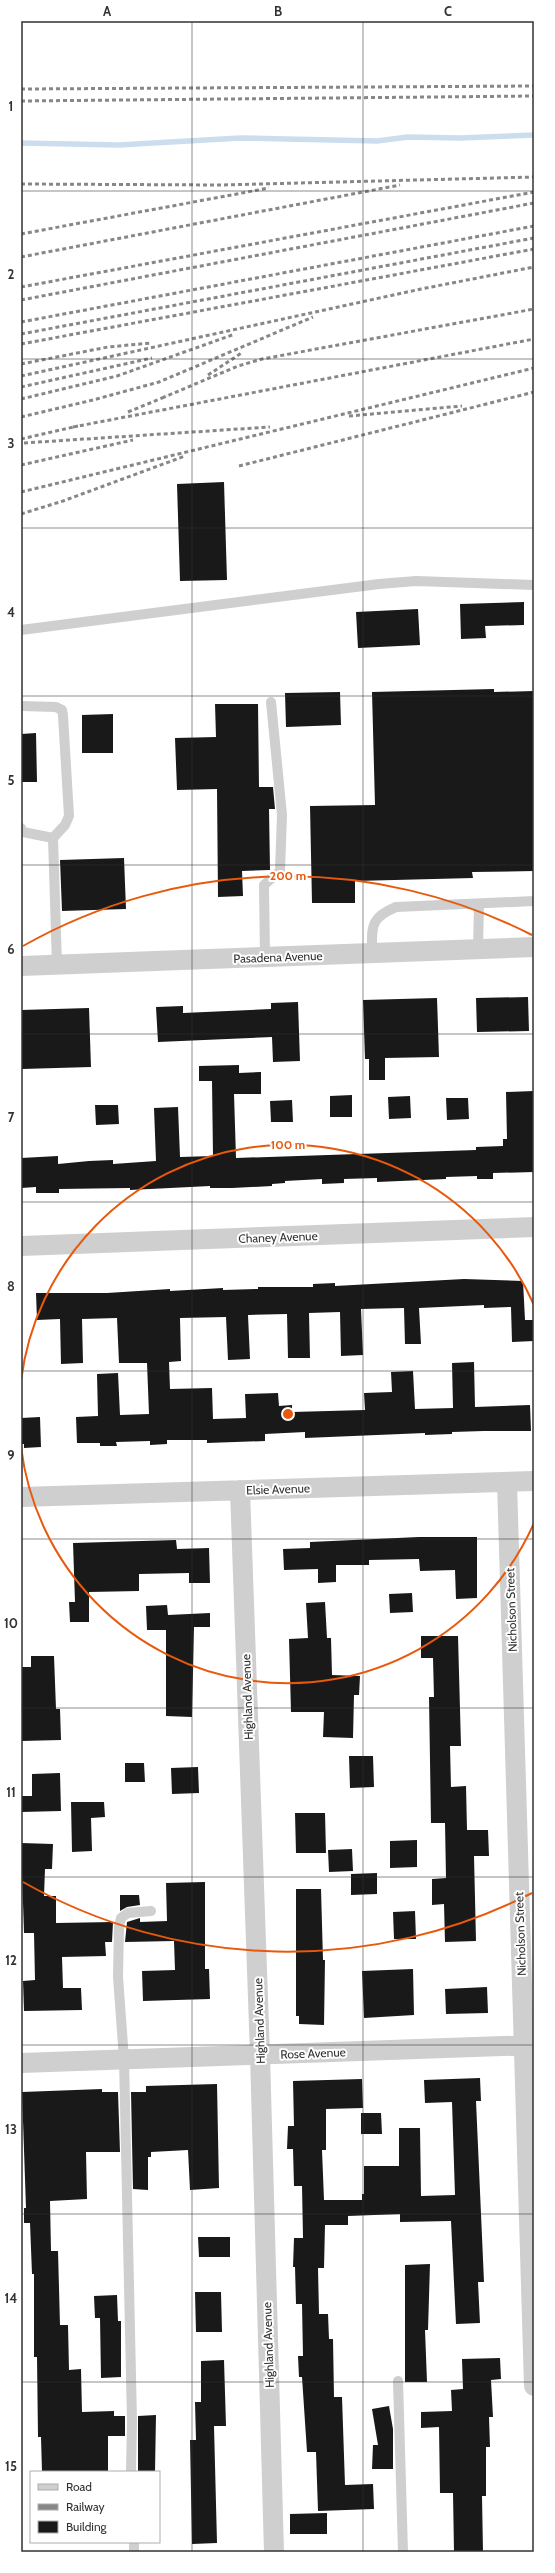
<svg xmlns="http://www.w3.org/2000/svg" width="555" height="2573" font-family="Cabin,sans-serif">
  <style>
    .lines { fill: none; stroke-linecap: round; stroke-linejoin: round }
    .stream { stroke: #ccdeee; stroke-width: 5.5 }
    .building { fill: #191919 }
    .lane { stroke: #cfcfcf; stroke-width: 10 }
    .street { stroke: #cfcfcf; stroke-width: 20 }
    .rail { stroke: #878787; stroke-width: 3; stroke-dasharray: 4 3; stroke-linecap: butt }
    .grid { fill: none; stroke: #323232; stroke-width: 1; stroke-opacity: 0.55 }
    .ring { fill: none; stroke: #e8590c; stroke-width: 2 }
    .labels { text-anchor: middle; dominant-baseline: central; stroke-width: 4; stroke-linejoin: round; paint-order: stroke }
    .street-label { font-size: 12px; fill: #323232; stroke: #fff }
    .centre { fill: #e8590c; stroke: #fff; stroke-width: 2 }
    .ring-label { font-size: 12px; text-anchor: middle; font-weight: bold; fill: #e8590c; stroke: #fff; stroke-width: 4; stroke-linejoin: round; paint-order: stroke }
    .neatline { fill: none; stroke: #323232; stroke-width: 1.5 }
    .grid-label { font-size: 13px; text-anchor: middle; font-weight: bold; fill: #323232 }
  </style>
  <rect width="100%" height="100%" fill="#fff"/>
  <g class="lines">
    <path class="stream" d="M 21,143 L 119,145 L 240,138 L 377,141 L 408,137 L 460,138 L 534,135"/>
  </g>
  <path class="building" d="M 224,482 L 227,580 L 180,581 L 177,484 Z
    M 524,602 L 524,625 L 485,626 L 486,638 L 461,639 L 460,604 Z
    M 418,609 L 420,645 L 358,648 L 356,612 Z
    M 494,689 L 494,692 L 534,691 L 534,871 L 472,872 L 473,878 L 355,881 L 355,903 L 312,903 L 310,806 L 375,805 L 372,692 Z
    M 340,692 L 341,725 L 286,727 L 285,693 Z
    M 215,704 L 258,704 L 259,787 L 273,787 L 275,809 L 269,809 L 270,870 L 242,871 L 243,896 L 218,897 L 217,789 L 177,790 L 175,738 L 216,737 Z
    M 113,714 L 113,753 L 82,753 L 82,715 Z
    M 36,733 L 37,782 L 21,782 L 21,734 Z
    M 124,858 L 126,909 L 62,911 L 60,860 Z
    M 528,997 L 529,1031 L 477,1032 L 476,998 Z
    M 437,998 L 439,1057 L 385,1058 L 385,1080 L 369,1080 L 369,1059 L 365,1059 L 363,1000 Z
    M 298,1002 L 300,1061 L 273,1062 L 272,1037 L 158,1042 L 156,1007 L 183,1006 L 183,1013 L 271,1009 L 271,1003 Z
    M 89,1008 L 91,1067 L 22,1069 L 21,1010 Z
    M 239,1065 L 239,1073 L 261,1072 L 261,1094 L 234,1094 L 236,1158 L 476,1150 L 476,1147 L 503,1146 L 503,1139 L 507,1139 L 506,1092 L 534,1091 L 534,1172 L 493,1173 L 493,1179 L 477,1179 L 477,1176 L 446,1177 L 446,1179 L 377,1182 L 377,1178 L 344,1179 L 344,1183 L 322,1184 L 322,1179 L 285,1181 L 285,1183 L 272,1184 L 272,1186 L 232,1188 L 210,1188 L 210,1186 L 130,1190 L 130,1188 L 59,1189 L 59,1193 L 36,1193 L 36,1187 L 21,1188 L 21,1158 L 58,1156 L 58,1164 L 89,1161 L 113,1160 L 113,1164 L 156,1161 L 154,1108 L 178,1107 L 180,1157 L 213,1156 L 212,1081 L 199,1081 L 199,1066 Z
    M 352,1095 L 352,1117 L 330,1117 L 330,1096 Z
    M 410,1096 L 411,1118 L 389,1119 L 388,1097 Z
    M 446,1098 L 468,1098 L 469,1119 L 447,1120 Z
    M 292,1100 L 293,1122 L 271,1122 L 270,1101 Z
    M 95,1105 L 118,1105 L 119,1124 L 96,1125 Z
    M 464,1279 L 523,1281 L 525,1320 L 533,1320 L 534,1341 L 512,1342 L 511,1307 L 484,1308 L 484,1305 L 419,1308 L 421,1344 L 405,1344 L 404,1308 L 361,1309 L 363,1355 L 341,1356 L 340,1312 L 309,1313 L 310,1358 L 288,1358 L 287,1314 L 248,1315 L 250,1359 L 228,1360 L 226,1317 L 180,1318 L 181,1361 L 169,1362 L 170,1389 L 212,1388 L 213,1419 L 246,1418 L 245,1394 L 278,1393 L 279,1406 L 292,1405 L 292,1412 L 365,1410 L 364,1393 L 392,1392 L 391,1372 L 413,1371 L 415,1409 L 453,1408 L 452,1363 L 474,1362 L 475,1407 L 530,1405 L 531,1431 L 484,1431 L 452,1432 L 452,1434 L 425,1435 L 425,1433 L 305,1438 L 305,1432 L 265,1434 L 265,1441 L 207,1443 L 207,1440 L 167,1440 L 167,1444 L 150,1445 L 150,1441 L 116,1442 L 117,1446 L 100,1446 L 100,1443 L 77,1443 L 76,1417 L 98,1416 L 97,1374 L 118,1373 L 120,1415 L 149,1414 L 147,1363 L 119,1363 L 117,1318 L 82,1319 L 83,1363 L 61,1364 L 60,1319 L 37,1320 L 36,1293 L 107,1293 L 170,1289 L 170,1291 L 223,1288 L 223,1290 L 258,1289 L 258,1287 L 313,1287 L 313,1284 L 335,1283 L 335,1286 Z
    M 40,1417 L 41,1447 L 24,1448 L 24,1444 L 21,1444 L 21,1418 Z
    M 419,1537 L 477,1537 L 477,1598 L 456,1599 L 455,1570 L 420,1571 L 419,1559 L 369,1560 L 369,1565 L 336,1565 L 336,1582 L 318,1583 L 318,1569 L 284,1570 L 283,1549 L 310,1548 L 310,1542 Z
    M 176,1540 L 177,1549 L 209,1548 L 210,1583 L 189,1583 L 189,1573 L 139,1574 L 139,1591 L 89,1592 L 89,1622 L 70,1622 L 69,1602 L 75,1602 L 73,1543 Z
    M 412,1593 L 413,1612 L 390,1613 L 389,1594 Z
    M 325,1602 L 327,1638 L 331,1638 L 332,1675 L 360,1676 L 359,1695 L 354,1695 L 353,1738 L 323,1737 L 324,1712 L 291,1712 L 289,1639 L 308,1638 L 306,1603 Z
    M 167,1605 L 168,1615 L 210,1613 L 210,1627 L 194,1627 L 192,1717 L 166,1716 L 166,1630 L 147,1630 L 146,1606 Z
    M 421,1636 L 458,1636 L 461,1746 L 450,1746 L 451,1787 L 466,1786 L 467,1830 L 488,1830 L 489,1856 L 474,1856 L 476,1941 L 445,1942 L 444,1904 L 432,1905 L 432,1879 L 446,1878 L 445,1823 L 431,1823 L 429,1697 L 434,1697 L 433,1658 L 421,1658 Z
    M 31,1656 L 54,1656 L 56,1709 L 60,1709 L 61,1740 L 21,1741 L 21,1667 L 31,1667 Z
    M 349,1756 L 373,1756 L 374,1787 L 350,1788 Z
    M 125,1763 L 144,1763 L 145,1782 L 125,1782 Z
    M 198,1767 L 199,1793 L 172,1794 L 171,1768 Z
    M 60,1773 L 61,1811 L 21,1812 L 21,1796 L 32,1796 L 32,1774 Z
    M 71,1802 L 104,1802 L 105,1817 L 91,1818 L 92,1851 L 72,1852 Z
    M 295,1813 L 325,1813 L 326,1853 L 296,1853 Z
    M 417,1840 L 417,1867 L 390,1868 L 390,1841 Z
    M 21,1843 L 53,1844 L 52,1869 L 45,1869 L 44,1896 L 56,1896 L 56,1923 L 113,1922 L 112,1942 L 105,1942 L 106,1956 L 62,1957 L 63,1988 L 81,1988 L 82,2010 L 24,2011 L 23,1981 L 35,1980 L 34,1933 L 24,1933 Z
    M 352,1849 L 353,1871 L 329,1872 L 328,1850 Z
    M 377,1873 L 377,1894 L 351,1895 L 351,1874 Z
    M 205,1882 L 205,1969 L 209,1969 L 210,1999 L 143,2001 L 142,1971 L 175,1970 L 174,1941 L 125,1942 L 127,1922 L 140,1918 L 140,1922 L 167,1921 L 166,1883 Z
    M 296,1889 L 321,1889 L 323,1960 L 325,1960 L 324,2025 L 299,2024 L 299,2016 L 296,2016 Z
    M 120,1895 L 139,1895 L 140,1905 L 127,1907 L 120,1911 Z
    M 415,1911 L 416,1939 L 394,1939 L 393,1912 Z
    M 413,1969 L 414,2015 L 364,2018 L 362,1971 Z
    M 487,1987 L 488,2013 L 446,2014 L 445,1989 Z
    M 480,2078 L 481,2101 L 476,2101 L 484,2282 L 478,2282 L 480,2323 L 456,2324 L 451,2221 L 400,2222 L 400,2214 L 348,2216 L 348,2225 L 325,2225 L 324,2268 L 318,2268 L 319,2314 L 328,2314 L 329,2339 L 333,2339 L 334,2397 L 342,2397 L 345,2485 L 373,2484 L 374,2509 L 318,2511 L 316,2452 L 307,2452 L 302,2377 L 299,2377 L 298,2356 L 303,2356 L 302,2304 L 296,2304 L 295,2267 L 293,2267 L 294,2238 L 303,2238 L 302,2186 L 294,2186 L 293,2149 L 287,2149 L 288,2126 L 294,2126 L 293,2081 L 362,2079 L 363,2108 L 326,2109 L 326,2150 L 322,2150 L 324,2200 L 362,2200 L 362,2194 L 364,2194 L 364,2166 L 399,2166 L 399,2128 L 420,2128 L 421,2196 L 455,2195 L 452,2102 L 425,2103 L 424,2080 Z
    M 217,2084 L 219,2188 L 190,2190 L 188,2150 L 151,2152 L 151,2157 L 148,2157 L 148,2190 L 133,2189 L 131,2092 L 146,2092 L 146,2086 Z
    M 102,2089 L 102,2092 L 118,2092 L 120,2152 L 86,2152 L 87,2199 L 50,2201 L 51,2251 L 58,2251 L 60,2325 L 68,2325 L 69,2370 L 81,2369 L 82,2412 L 114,2411 L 114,2416 L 125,2416 L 125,2436 L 108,2436 L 108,2472 L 42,2472 L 41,2437 L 38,2437 L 37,2357 L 34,2357 L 34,2274 L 32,2274 L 30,2223 L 24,2223 L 24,2208 L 26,2208 L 22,2092 Z
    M 361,2113 L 381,2113 L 382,2134 L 361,2134 Z
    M 198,2237 L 230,2237 L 230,2257 L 199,2257 Z
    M 430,2264 L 428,2330 L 425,2330 L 427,2382 L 405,2382 L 405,2265 Z
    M 195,2292 L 221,2292 L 222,2332 L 196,2332 Z
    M 117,2295 L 118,2321 L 121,2321 L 121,2377 L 101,2378 L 100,2318 L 95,2318 L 94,2296 Z
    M 500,2358 L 501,2379 L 491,2380 L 493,2417 L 489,2417 L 490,2447 L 486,2447 L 486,2496 L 482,2496 L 483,2552 L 454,2552 L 453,2493 L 440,2493 L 439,2427 L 421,2428 L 421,2412 L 452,2411 L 451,2390 L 463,2389 L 462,2359 Z
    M 224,2360 L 226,2426 L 214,2426 L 217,2543 L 192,2544 L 190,2440 L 196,2440 L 195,2402 L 201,2402 L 201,2361 Z
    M 389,2406 L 393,2429 L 393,2469 L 372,2469 L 373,2445 L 378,2445 L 372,2409 Z
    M 156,2415 L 155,2472 L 138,2472 L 138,2416 Z
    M 327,2513 L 327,2534 L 290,2534 L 290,2514 Z"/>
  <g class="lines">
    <path class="lane" d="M 21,630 L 379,584 L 416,581 L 534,585
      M 21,706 L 56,707 L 62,710 L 63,716 L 69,816 L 65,825 L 53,838 L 57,965
      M 21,828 L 23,832 L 53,838
      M 478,949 L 479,904
      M 372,954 C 372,928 369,918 396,907 L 534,901
      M 265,958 L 264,885 L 280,871 L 282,815 L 271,702
      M 398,2381 L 403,2552
      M 131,2472 L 132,2421 L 124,2059 L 118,1977 L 119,1926 L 121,1918 L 128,1913 L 151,1911
      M 134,2542 L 134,2552"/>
    <path class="street" d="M 21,966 L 534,947
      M 21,1246 L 534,1227
      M 507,1482 L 534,2386
      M 240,1490 L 260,2055 L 274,2552
      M 21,1497 L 534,1481
      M 21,2063 L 534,2045"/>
    <path class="rail" d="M 21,89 L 534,86
      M 21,101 L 534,96
      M 21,184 L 221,185 L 534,177
      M 21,234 L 269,188
      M 21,257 L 400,185
      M 21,287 L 534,192
      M 21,300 L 534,203
      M 21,322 L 534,226
      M 21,334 L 534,238
      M 21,344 L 534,249
      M 21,364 L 108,347 L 151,343
      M 208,375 L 243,352
      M 21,376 L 421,289 L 534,267
      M 21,387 L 152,358
      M 162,398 L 238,366 L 262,359 L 534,309
      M 21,399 L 117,376 L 235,334
      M 128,412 L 167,396
      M 349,416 L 462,406
      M 21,417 L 93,400 L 159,382 L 313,317
      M 73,427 L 534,339
      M 21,439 L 78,426
      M 24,443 L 270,427
      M 21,465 L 133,440
      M 239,466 L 534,392
      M 21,492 L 534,368
      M 21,514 L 63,501 L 185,456"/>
  </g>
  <path class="grid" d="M 192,21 L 192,2552M 363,21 L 363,2552M 21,191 L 534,191M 21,359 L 534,359M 21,528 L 534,528M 21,696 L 534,696M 21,865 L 534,865M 21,1034 L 534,1034M 21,1202 L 534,1202M 21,1371 L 534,1371M 21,1539 L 534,1539M 21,1708 L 534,1708M 21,1877 L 534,1877M 21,2045 L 534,2045M 21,2214 L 534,2214M 21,2382 L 534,2382"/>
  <g class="ring">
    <path d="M534 1523A269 269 0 0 1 21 1447M21 1381A269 269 0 0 1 534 1305"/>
    <path d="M532 1893A538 538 0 0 1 23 1882M23 946A538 538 0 0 1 532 935"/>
  </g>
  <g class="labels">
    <g class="street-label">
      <text transform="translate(278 957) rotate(-2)">Pasadena Avenue</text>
      <text transform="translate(278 1237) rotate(-2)">Chaney Avenue</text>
      <text transform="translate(278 1489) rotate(-2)">Elsie Avenue</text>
      <text transform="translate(511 1610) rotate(-92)">Nicholson Street</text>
      <text transform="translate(247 1697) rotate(-92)">Highland Avenue</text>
      <text transform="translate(520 1934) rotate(-92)">Nicholson Street</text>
      <text transform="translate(259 2021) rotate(-92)">Highland Avenue</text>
      <text transform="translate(313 2053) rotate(-2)">Rose Avenue</text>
      <text transform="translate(268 2345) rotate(-92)">Highland Avenue</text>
    </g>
  </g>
  <circle cx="288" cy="1414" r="6" class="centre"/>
  <g class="ring-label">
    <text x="288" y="880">200 m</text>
    <text x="288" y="1149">100 m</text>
  </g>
  <rect width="555" height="2573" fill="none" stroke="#ffffff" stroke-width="44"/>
  <rect x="30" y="2471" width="130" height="72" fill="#ffffff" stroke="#adadad"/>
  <rect x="38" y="2484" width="20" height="6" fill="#cfcfcf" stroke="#adadad"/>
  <text x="66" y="2491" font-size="12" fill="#323232">Road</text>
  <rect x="38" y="2504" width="20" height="6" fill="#878787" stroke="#adadad"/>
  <text x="66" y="2511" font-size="12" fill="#323232">Railway</text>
  <rect x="38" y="2521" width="20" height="12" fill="#191919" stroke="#adadad"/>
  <text x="66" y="2531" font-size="12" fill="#323232">Building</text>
  <rect x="22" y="22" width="511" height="2529" class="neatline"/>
  <g class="grid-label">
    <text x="107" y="16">A</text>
    <text x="278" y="16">B</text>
    <text x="448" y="16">C</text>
    <text x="11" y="111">1</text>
    <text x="11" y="279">2</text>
    <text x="11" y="448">3</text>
    <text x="11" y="617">4</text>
    <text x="11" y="785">5</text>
    <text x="11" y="954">6</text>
    <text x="11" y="1122">7</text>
    <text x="11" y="1291">8</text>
    <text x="11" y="1460">9</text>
    <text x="11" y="1628">10</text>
    <text x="11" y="1797">11</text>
    <text x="11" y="1965">12</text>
    <text x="11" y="2134">13</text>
    <text x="11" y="2303">14</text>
    <text x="11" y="2471">15</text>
  </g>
</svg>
